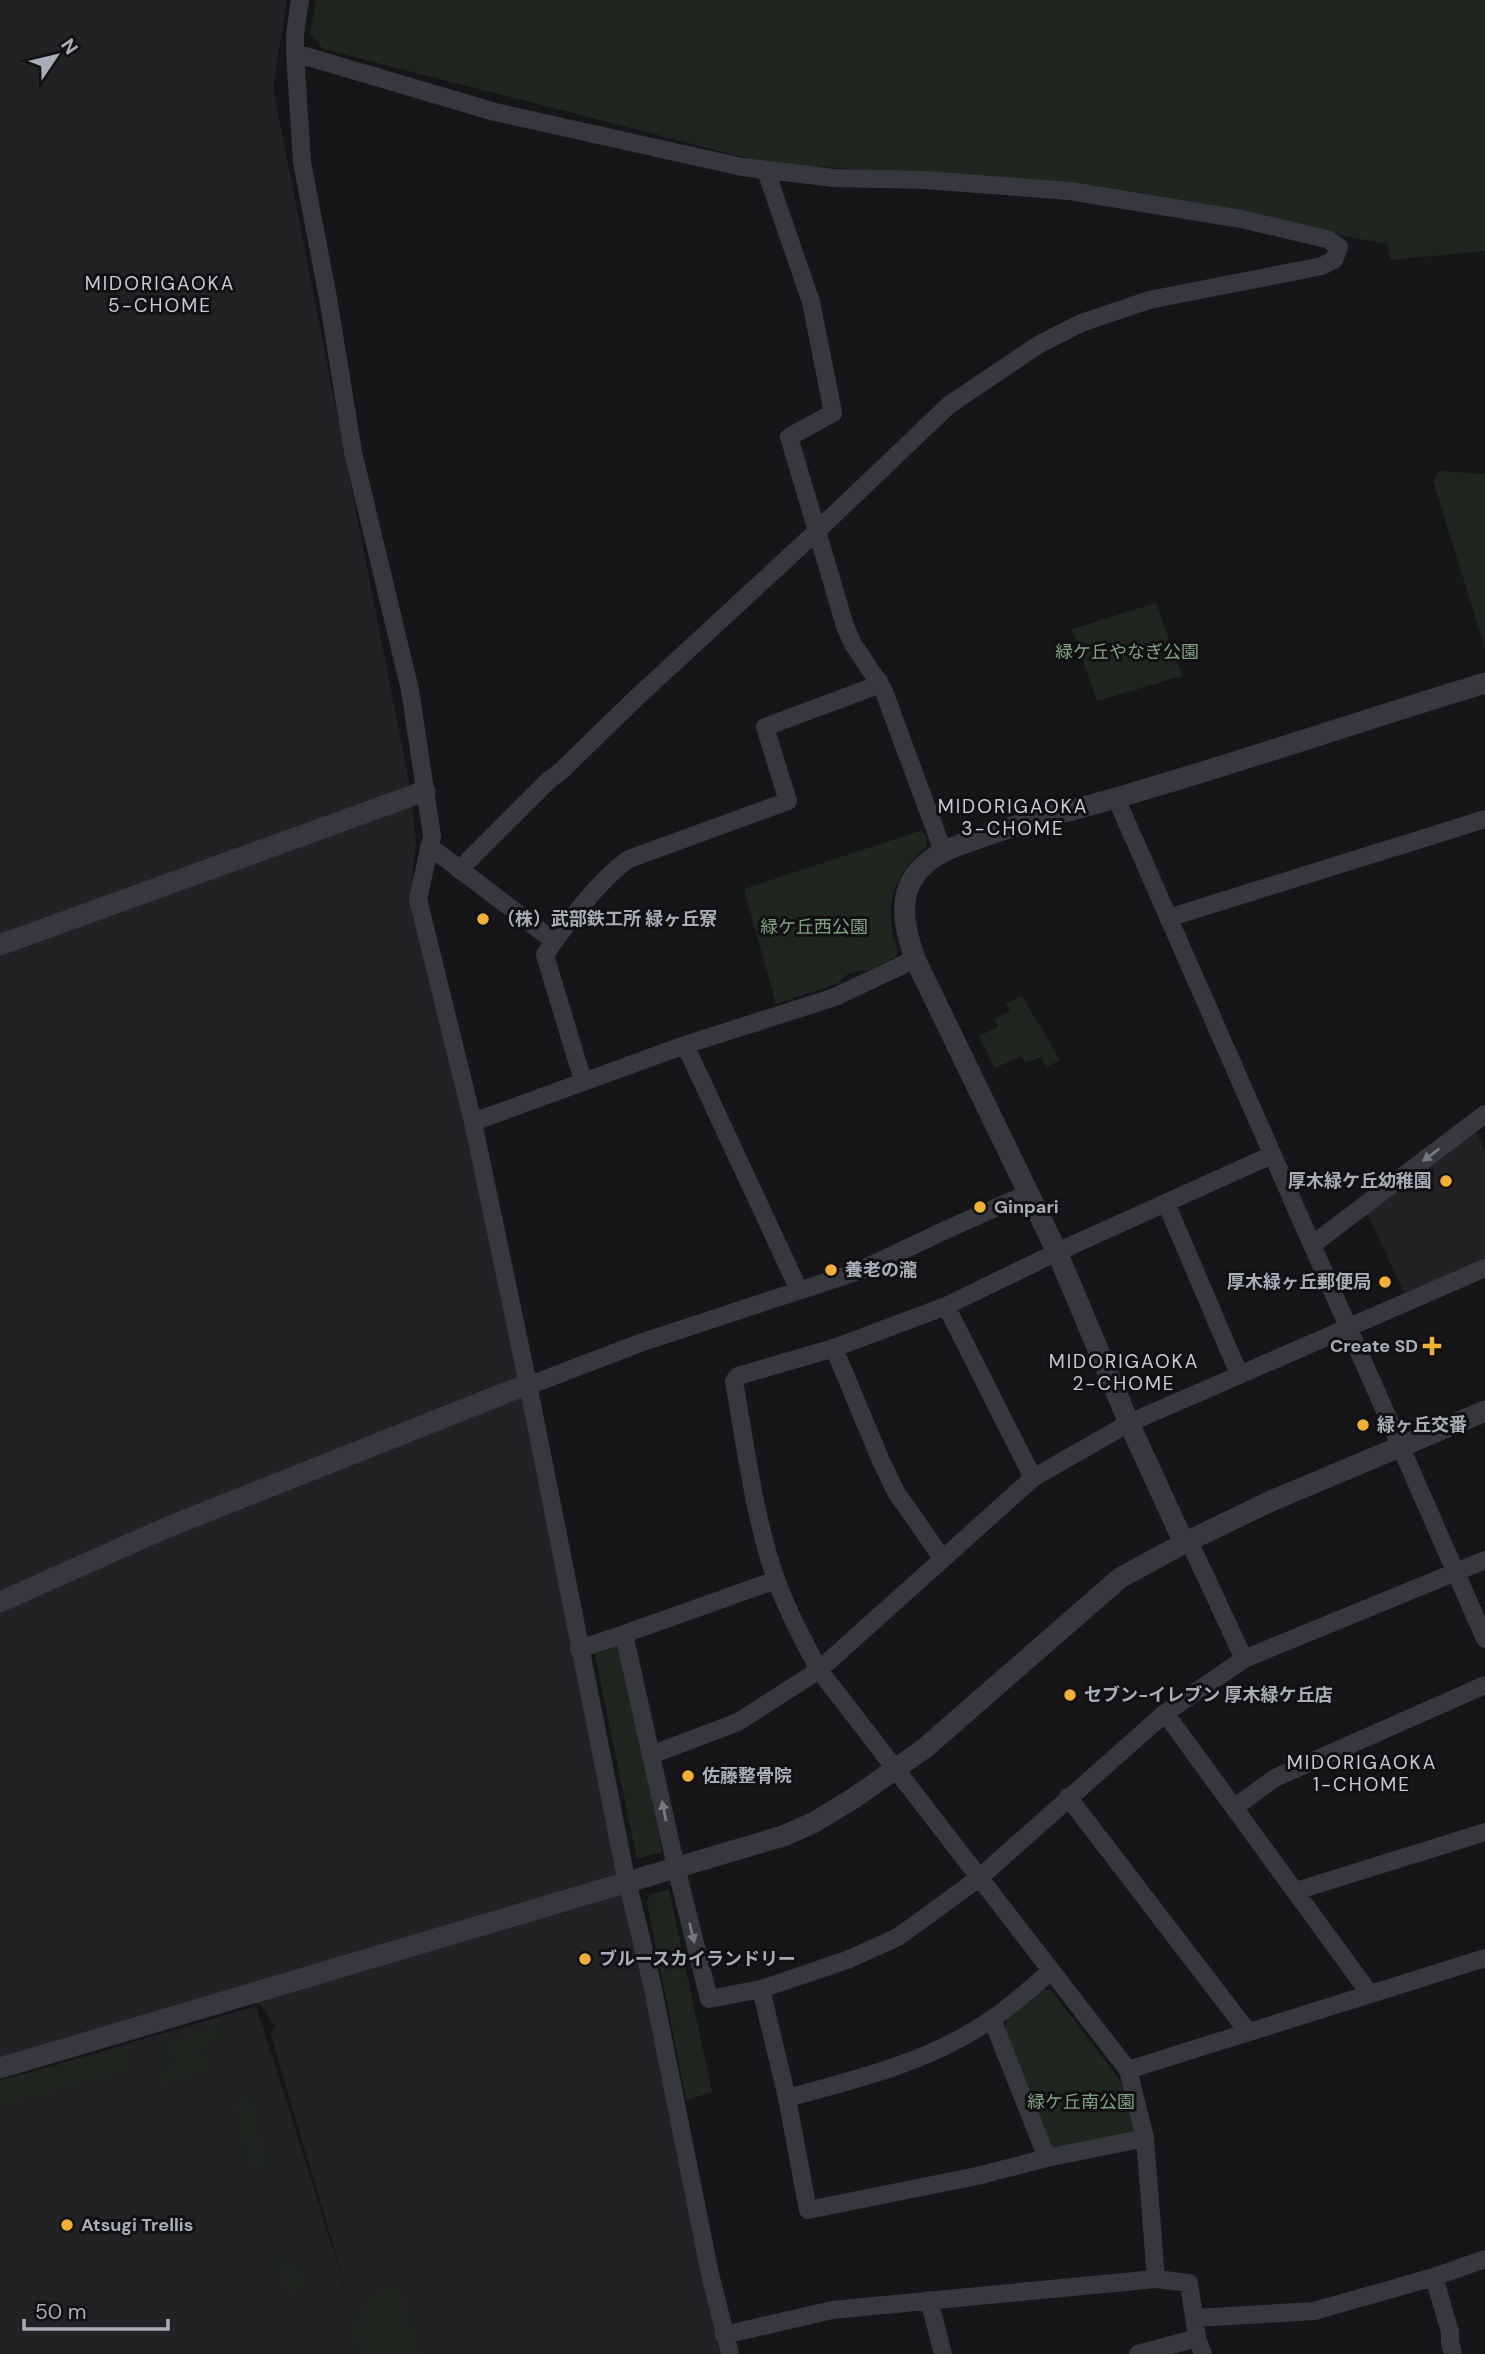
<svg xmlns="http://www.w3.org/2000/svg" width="1485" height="2354" font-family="'DM Sans','Noto Sans JP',sans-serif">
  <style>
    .built { fill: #222225 }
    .green { fill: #1e261f }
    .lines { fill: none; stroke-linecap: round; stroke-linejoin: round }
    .minor { stroke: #37383d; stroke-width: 18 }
    .tertiary { stroke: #37383d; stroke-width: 21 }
    .oneway { fill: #757881 }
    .poi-dot { fill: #f2b134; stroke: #111113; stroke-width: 2.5 }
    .labels { text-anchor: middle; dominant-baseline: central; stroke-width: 6; stroke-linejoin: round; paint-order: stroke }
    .park-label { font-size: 18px; fill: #7fa381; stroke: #111113 }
    .poi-label { font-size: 18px; font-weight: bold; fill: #a8adb8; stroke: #111113; text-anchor: start }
    .neighbourhood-label { font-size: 19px; letter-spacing: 2px; fill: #c9ccd4; stroke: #111113 }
  </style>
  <rect width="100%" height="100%" fill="#161618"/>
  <path class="built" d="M 0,0 L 287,0 L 273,87 L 411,792 L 416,840 L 410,905 L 453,1065 L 720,2354 L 0,2354 L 0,2081 L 256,2006 L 349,2299 L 271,2035 L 275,2026 L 256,1998 L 0,2061 Z
    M 1476,1131 L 1485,1151 L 1485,1261 L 1406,1296 L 1366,1211 Z"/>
  <path class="green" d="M 316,0 L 1485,0 L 1485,251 L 1391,260 L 1387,244 L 1075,185 L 766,163 L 323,49 L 310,34 Z
    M 1440,471 L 1485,474 L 1485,648 L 1433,481 Z
    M 1156,603 L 1182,676 L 1097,701 L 1072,629 Z
    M 923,830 L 927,840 L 926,847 C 900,869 886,895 892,930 C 894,941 899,946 896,957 C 886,961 874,970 863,971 C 850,973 849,971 839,983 L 776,1004 L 744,889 Z
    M 1022,996 L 1060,1060 L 1047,1067 L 1041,1057 L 1025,1063 L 1021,1056 L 995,1068 L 979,1036 L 998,1027 L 995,1019 L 1010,1011 L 1006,1003 Z
    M 614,1642 L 622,1647 L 662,1852 L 637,1859 L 594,1651 Z
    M 669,1889 L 712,2092 L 686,2100 L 647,1902 L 649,1895 Z
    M 1041,1989 L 1052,1991 L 1123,2084 L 1137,2130 L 1133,2134 L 1055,2154 L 1005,2028 L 1008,2017 Z
    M 221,2026 L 223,2035 L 222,2038 L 201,2046 L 208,2071 L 155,2087 L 154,2082 C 170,2072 172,2060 166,2043 Z
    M 133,2046 L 129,2053 L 129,2065 L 121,2071 L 0,2106 L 0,2080 Z
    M 249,2097 L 267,2164 L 252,2168 L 233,2101 Z
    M 293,2254 L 303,2288 L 287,2292 L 277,2259 Z
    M 399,2287 L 419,2354 L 360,2354 L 353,2330 L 372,2295 Z"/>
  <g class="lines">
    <path class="minor" d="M 300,0 L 295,34 L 295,53 L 302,162 L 328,298 L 353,452 L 410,690 L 432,836 L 418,899 L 473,1122 L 528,1384 L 624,1868 L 652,1984 L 710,2274 L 730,2354
      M 295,53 L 495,112 L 742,167 L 834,178 L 924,180 L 1070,191 L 1241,219 L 1327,239 L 1339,247 L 1334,260 L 1322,266 L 1149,300 L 1081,323 L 1038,345 L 949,405 L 817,531 L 845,626 L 853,644 L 883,689 L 943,851
      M 1116,798 L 1485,1639
      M 429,846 L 554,941
      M 459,870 L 549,780 L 560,772 L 634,700 L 817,531 L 789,437 L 833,413 L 811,302 L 766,171
      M 1168,918 L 1485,819
      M 685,1045 L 799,1290
      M 583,1081 L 545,955 C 564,926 602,877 629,859 L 788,801 L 765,727 L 870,688 L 879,681
      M 473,1122 L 685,1045 L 835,997 L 915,959
      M 1166,1203 L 1239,1374
      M 1312,1245 L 1485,1114
      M 946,1306 L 1033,1478
      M 834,1348 L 881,1461 L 896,1492 L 942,1558
      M 528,1384 L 538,1382 L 640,1343 L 859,1271 L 950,1228 L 1029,1193
      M 1189,1541 L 1244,1659
      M 579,1649 L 624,1634
      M 1165,1713 L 1370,1994
      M 651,1755 L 738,1722 L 819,1670 L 1033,1478 L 1129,1423 L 1485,1268
      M 1068,1797 L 1248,2032
      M 1235,1807 L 1275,1778 L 1485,1685
      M 1296,1891 L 1485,1832
      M 1051,1971 C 1032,1987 1013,2005 992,2019 C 930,2062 858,2079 787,2098 L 761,1989 L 847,1960 L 898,1937 L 979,1878 L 1165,1713 L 1244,1659 L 1485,1560
      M 761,1989 L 709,1999 L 676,1867 L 624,1634 L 776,1580
      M 992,2019 L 1047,2158
      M 1128,2070 L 1485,1958
      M 787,2098 L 808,2210 L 977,2176 L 1047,2158 L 1145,2138
      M 1434,2277 L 1450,2332 L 1450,2342 L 1453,2354
      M 1156,2279 L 1145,2138 L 1128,2070 L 819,1670 C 804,1641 788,1613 777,1582 C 754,1518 746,1448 734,1381 L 738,1376 L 834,1348 L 946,1306 L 1057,1252 L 1272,1155
      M 929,2300 L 943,2354
      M 1196,2318 L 1314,2311 L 1434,2277 L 1485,2259
      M 724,2335 L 832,2310 L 1156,2279 L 1189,2283 L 1197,2338 L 1203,2354
      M 1138,2354 L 1197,2338"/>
    <path class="tertiary" d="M 0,945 L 425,791
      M 1184,1543 L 1129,1423 L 1057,1252 L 915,959 C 903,924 895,888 928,862 C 942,850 959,845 976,839 C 1022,822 1071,811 1119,797 C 1241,762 1363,720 1485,683
      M 0,1602 L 168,1527 L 528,1384
      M 0,2068 L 783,1836 L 813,1823 L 854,1798 L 925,1748 L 1120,1578 L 1184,1543 L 1271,1501 L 1485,1411"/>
  </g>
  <defs><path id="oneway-solid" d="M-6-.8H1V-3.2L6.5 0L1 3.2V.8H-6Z" transform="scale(1.75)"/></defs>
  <g class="oneway">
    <use href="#oneway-solid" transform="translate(1431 1155) rotate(143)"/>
    <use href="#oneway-solid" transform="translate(664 1811) rotate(-102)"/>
    <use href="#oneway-solid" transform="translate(692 1933) rotate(76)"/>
  </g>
  <g class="poi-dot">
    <circle cx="483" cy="919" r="7"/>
    <circle cx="1446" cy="1181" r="7"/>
    <circle cx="980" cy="1207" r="7"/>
    <circle cx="831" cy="1270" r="7"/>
    <circle cx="1385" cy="1282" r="7"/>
    <path d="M1428.5 1335.5h7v7h7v7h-7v7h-7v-7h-7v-7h7z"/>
    <circle cx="1363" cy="1425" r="7"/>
    <circle cx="1070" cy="1695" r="7"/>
    <circle cx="688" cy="1776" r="7"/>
    <circle cx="585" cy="1959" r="7"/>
    <circle cx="67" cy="2225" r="7"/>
  </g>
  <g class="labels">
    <g class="park-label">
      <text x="1127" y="652">緑ケ丘やなぎ公園</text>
      <text x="814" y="927">緑ケ丘西公園</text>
      <text x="1081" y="2102">緑ケ丘南公園</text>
    </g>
    <g class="poi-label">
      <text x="497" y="919">（株）武部鉄工所 緑ヶ丘寮</text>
      <text x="1432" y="1181" text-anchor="end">厚木緑ケ丘幼稚園</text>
      <text x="994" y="1207">Ginpari</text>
      <text x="845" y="1270">養老の瀧</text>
      <text x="1371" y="1282" text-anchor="end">厚木緑ヶ丘郵便局</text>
      <text x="1418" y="1346" text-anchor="end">Create SD</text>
      <text x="1377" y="1425">緑ヶ丘交番</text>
      <text x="1084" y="1695">セブン-イレブン 厚木緑ケ丘店</text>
      <text x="702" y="1776">佐藤整骨院</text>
      <text x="599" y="1959">ブルースカイランドリー</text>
      <text x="81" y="2225">Atsugi Trellis</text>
    </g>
    <g class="neighbourhood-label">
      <text x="160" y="283">MIDORIGAOKA<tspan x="160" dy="22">5-CHOME</tspan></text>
      <text x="1013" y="806">MIDORIGAOKA<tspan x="1013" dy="22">3-CHOME</tspan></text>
      <text x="1124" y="1361">MIDORIGAOKA<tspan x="1124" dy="22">2-CHOME</tspan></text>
      <text x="1362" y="1762">MIDORIGAOKA<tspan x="1362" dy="22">1-CHOME</tspan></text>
    </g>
  </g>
  <g transform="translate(56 56) rotate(55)" stroke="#111113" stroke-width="5" paint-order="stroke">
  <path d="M0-5L12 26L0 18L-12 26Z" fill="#a8adb8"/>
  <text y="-10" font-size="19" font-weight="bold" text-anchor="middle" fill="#a8adb8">N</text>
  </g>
  <path d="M24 2319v10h144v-10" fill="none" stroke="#a8adb8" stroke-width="3.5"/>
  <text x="35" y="2319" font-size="21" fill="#a8adb8" stroke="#111113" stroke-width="5" paint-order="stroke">50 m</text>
</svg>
